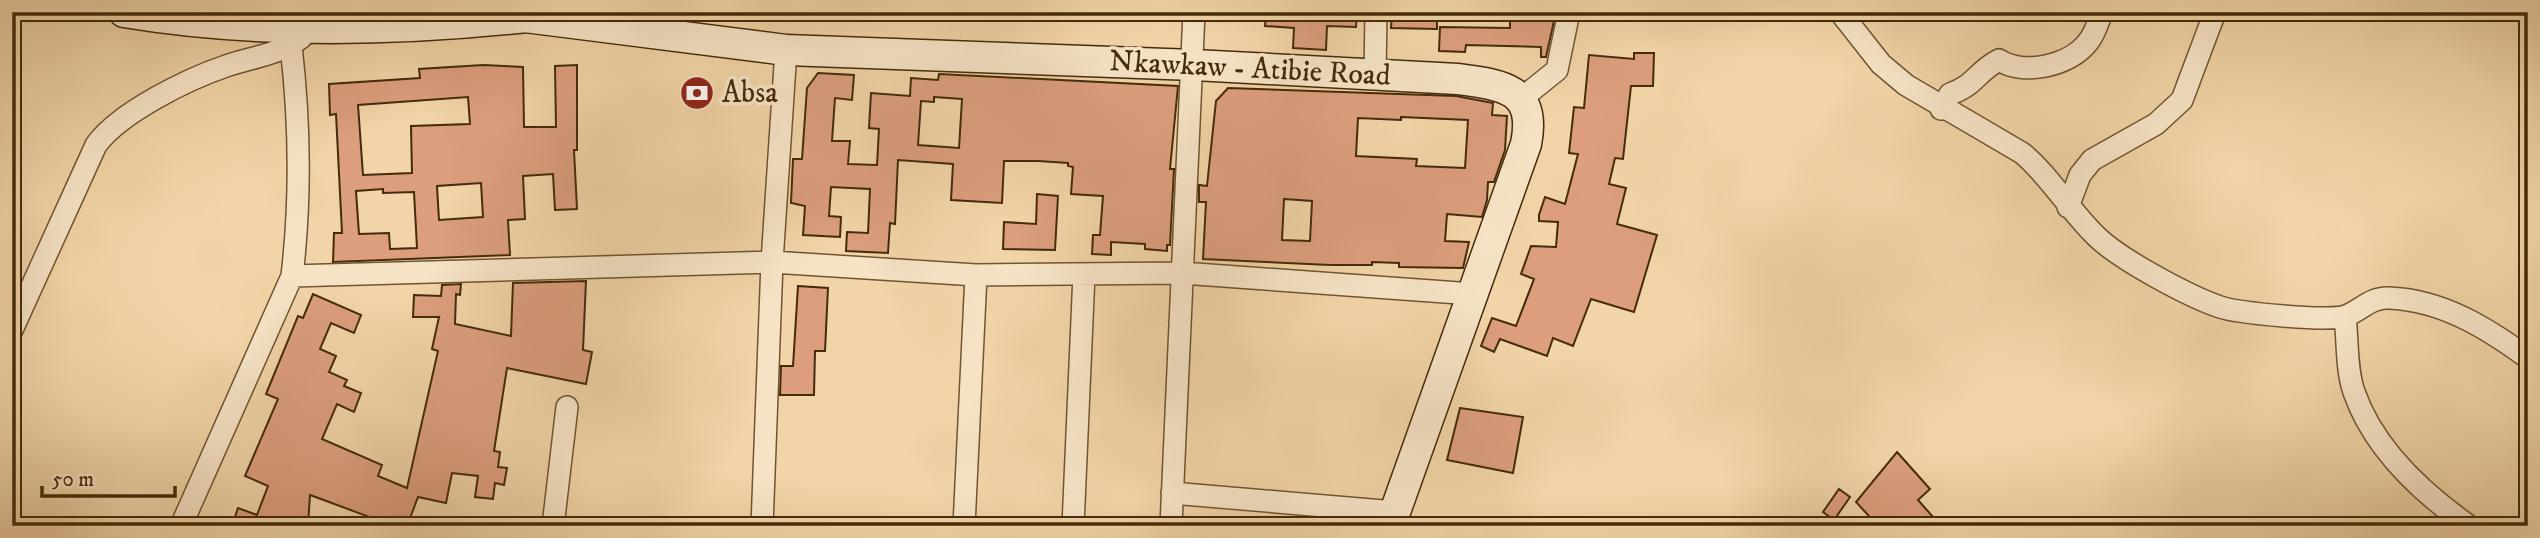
<svg xmlns="http://www.w3.org/2000/svg" width="2540" height="538" font-family="'IM FELL DW Pica',serif">
  <style>
    .building { fill: #dc9e7d; stroke: #442b09; stroke-width: 2; fill-rule: evenodd }
    .lines { fill: none; stroke-linecap: round; stroke-linejoin: round }
    .minor-casing { stroke: #6f5530; stroke-width: 24 }
    .secondary-casing { stroke: #442b09; stroke-width: 33 }
    .minor { stroke: #f6e3c6; stroke-width: 21 }
    .secondary { stroke: #f6e3c6; stroke-width: 30 }
    .labels { text-anchor: middle; dominant-baseline: central; stroke-width: 7; stroke-linejoin: round; paint-order: stroke }
    .street-label { font-size: 30px; fill: #442b09; stroke: #f6e3c6 }
    .poi-label { font-size: 30px; fill: #442b09; stroke: #f6e3c6; text-anchor: start }
  </style>
  <rect width="100%" height="100%" fill="#f1d4a7"/>
  <filter id="stains"><feTurbulence type="fractalNoise" baseFrequency=".00286" numOctaves="4"/><feColorMatrix values="0 0 0 0 .2 0 0 0 0 .09 0 0 0 0 .02 0 0 0 .5 -.17"/></filter>
  <radialGradient id="worn" r=".72"><stop offset=".6" stop-color="#630" stop-opacity="0"/><stop offset="1" stop-color="#630" stop-opacity=".3"/></radialGradient>
  <path class="building" d="M 1266,12 L 1357,12 L 1356,27 L 1327,26 L 1326,50 L 1293,48 L 1294,28 L 1265,26 Z
    M 1392,12 L 1437,12 L 1437,29 L 1391,28 Z
    M 1510,12 L 1556,12 L 1546,57 L 1541,57 L 1541,47 L 1466,45 L 1465,52 L 1439,51 L 1440,27 L 1510,28 Z
    M 1634,53 L 1654,53 L 1653,86 L 1631,86 L 1623,159 L 1615,158 L 1609,184 L 1626,188 L 1617,224 L 1657,235 L 1634,312 L 1591,299 L 1573,346 L 1553,338 L 1547,356 L 1500,339 L 1494,352 L 1481,346 L 1492,318 L 1516,326 L 1534,279 L 1521,274 L 1531,246 L 1556,247 L 1558,222 L 1539,221 L 1539,215 L 1545,197 L 1565,204 L 1578,154 L 1569,153 L 1574,107 L 1584,108 L 1589,55 L 1634,59 Z
    M 483,65 L 523,67 L 524,127 L 556,127 L 555,66 L 577,65 L 577,150 L 574,150 L 577,209 L 555,210 L 553,174 L 523,176 L 525,219 L 508,220 L 510,255 L 333,262 L 334,233 L 342,233 L 336,114 L 330,115 L 329,84 L 420,78 L 419,69 ZM 468,97 L 470,124 L 411,126 L 412,173 L 363,175 L 358,105 ZM 481,183 L 483,217 L 439,220 L 437,186 ZM 383,189 L 383,193 L 414,192 L 417,248 L 390,249 L 389,233 L 359,234 L 356,191 Z
    M 818,73 L 854,75 L 852,100 L 835,98 L 832,141 L 850,141 L 848,164 L 877,165 L 879,129 L 869,128 L 871,93 L 910,96 L 911,78 L 938,80 L 939,74 L 1178,86 L 1170,169 L 1174,169 L 1170,245 L 1167,245 L 1167,251 L 1145,249 L 1145,244 L 1111,242 L 1111,255 L 1092,254 L 1093,235 L 1100,235 L 1103,196 L 1071,194 L 1073,167 L 1068,166 L 1068,163 L 1038,161 L 1004,161 L 1002,203 L 951,200 L 953,164 L 898,160 L 895,224 L 890,223 L 888,253 L 846,251 L 847,232 L 868,233 L 870,189 L 831,187 L 829,216 L 841,217 L 840,237 L 803,235 L 805,206 L 791,203 L 793,159 L 802,159 L 807,88 ZM 934,97 L 962,99 L 959,148 L 918,145 L 921,101 L 934,102 Z
    M 1228,88 L 1456,96 L 1493,103 L 1492,115 L 1507,116 L 1505,150 L 1494,182 L 1488,182 L 1487,200 L 1482,217 L 1447,214 L 1445,241 L 1469,242 L 1463,268 L 1399,267 L 1399,263 L 1372,262 L 1372,265 L 1330,265 L 1203,259 L 1206,202 L 1199,202 L 1199,185 L 1207,186 L 1216,101 ZM 1401,117 L 1468,120 L 1465,168 L 1416,166 L 1417,159 L 1356,156 L 1358,118 L 1401,120 ZM 1284,199 L 1312,201 L 1310,241 L 1282,240 Z
    M 1037,194 L 1058,196 L 1055,250 L 1003,249 L 1004,222 L 1036,224 Z
    M 586,281 L 583,350 L 592,352 L 586,384 L 507,368 L 494,451 L 500,452 L 498,467 L 507,468 L 504,485 L 495,483 L 493,499 L 475,497 L 478,476 L 452,473 L 446,503 L 418,497 L 407,526 L 373,526 L 375,519 L 310,495 L 308,526 L 232,526 L 238,508 L 257,515 L 268,486 L 245,476 L 278,399 L 266,394 L 298,316 L 303,318 L 313,294 L 361,315 L 354,333 L 331,323 L 320,349 L 336,356 L 329,372 L 347,380 L 344,386 L 361,393 L 354,412 L 337,404 L 322,439 L 382,465 L 378,476 L 407,488 L 438,351 L 432,349 L 439,317 L 413,317 L 414,295 L 441,296 L 442,285 L 461,284 L 460,295 L 456,294 L 455,324 L 511,336 L 513,283 Z
    M 798,286 L 828,288 L 825,351 L 815,351 L 814,395 L 780,395 L 781,366 L 793,366 Z
    M 1460,408 L 1523,417 L 1513,473 L 1447,460 Z
    M 1897,452 L 1930,489 L 1918,500 L 1941,526 L 1906,526 L 1899,518 L 1891,526 L 1878,526 L 1856,502 Z
    M 1839,489 L 1850,497 L 1834,520 L 1823,512 Z"/>
  <g class="lines">
    <g class="minor-casing">
      <path id="minor" d="M 1840,12 L 1881,64 L 1906,85 L 2022,153 C 2050,176 2069,210 2096,236 C 2119,259 2188,296 2220,307 C 2237,313 2331,322 2346,316 C 2361,310 2371,297 2389,298 C 2442,300 2487,328 2528,358
        M 1375,75 L 1376,12
        M 1521,99 L 1557,70 L 1569,12
        M 1941,109 L 1950,94 C 1976,85 1976,72 1999,60 C 2023,76 2070,66 2088,42 C 2095,34 2098,22 2102,12
        M 2068,207 L 2080,175 L 2092,160 L 2156,124 L 2182,100 L 2215,12
        M 292,276 L 772,262 L 976,275 L 1182,273 L 1473,294
        M 2345,317 C 2348,341 2346,369 2354,392 C 2373,447 2422,493 2469,526
        M 12,330 L 96,145 C 120,112 188,79 226,66 C 252,57 279,55 302,37
        M 1172,493 L 1395,512
        M 181,526 L 292,276 C 301,199 300,123 291,46
        M 553,526 L 567,407
        M 762,526 L 772,262 L 786,50
        M 964,526 L 976,275
        M 1073,526 L 1084,274
        M 1171,526 L 1194,12"/>
    </g>
    <g class="secondary-casing">
      <path id="secondary" d="M 124,12 C 263,35 406,31 545,15
        M 525,17 L 786,50 L 1194,65 L 1458,79 C 1504,85 1537,89 1526,144 L 1390,526"/>
    </g>
    <use href="#minor" class="minor"/>
    <use href="#secondary" class="secondary"/>
  </g>
  <defs>
    <g id="bank-disc" transform="scale(1.75)"><circle r="9.5" fill="#8f2418" stroke="#f6e3c6"/><path d="M-6-4H6V4H-6ZM0-2.3a2.3 2.3 0 1 0 0 4.6a2.3 2.3 0 1 0 0-4.6Z" fill="#fff"/></g>
  </defs>
  <g fill-rule="evenodd">
    <use href="#bank-disc" x="697" y="93"/>
  </g>
  <g class="labels">
    <g class="street-label">
      <text transform="translate(1250 69) rotate(3)">Nkawkaw - Atibie Road</text>
    </g>
    <g class="poi-label">
      <text x="722" y="93">Absa</text>
    </g>
  </g>
  <rect width="2540" height="538" fill="none" stroke="#f1d4a7" stroke-width="42"/>
  <rect x="14" y="14" width="2512" height="510" fill="none" stroke="#442b09" stroke-width="3.5"/>
  <rect x="21" y="21" width="2498" height="496" fill="none" stroke="#442b09" stroke-width="2"/>
  <path d="M42 486v10h133v-10" fill="none" stroke="#442b09" stroke-width="3.5"/>
  <text x="52" y="486" font-size="21" fill="#442b09" stroke="#f6e3c6" stroke-width="5" paint-order="stroke">50 m</text>
  <rect width="100%" height="100%" filter="url(#stains)"/>
  <rect width="100%" height="100%" fill="url(#worn)"/>
</svg>
